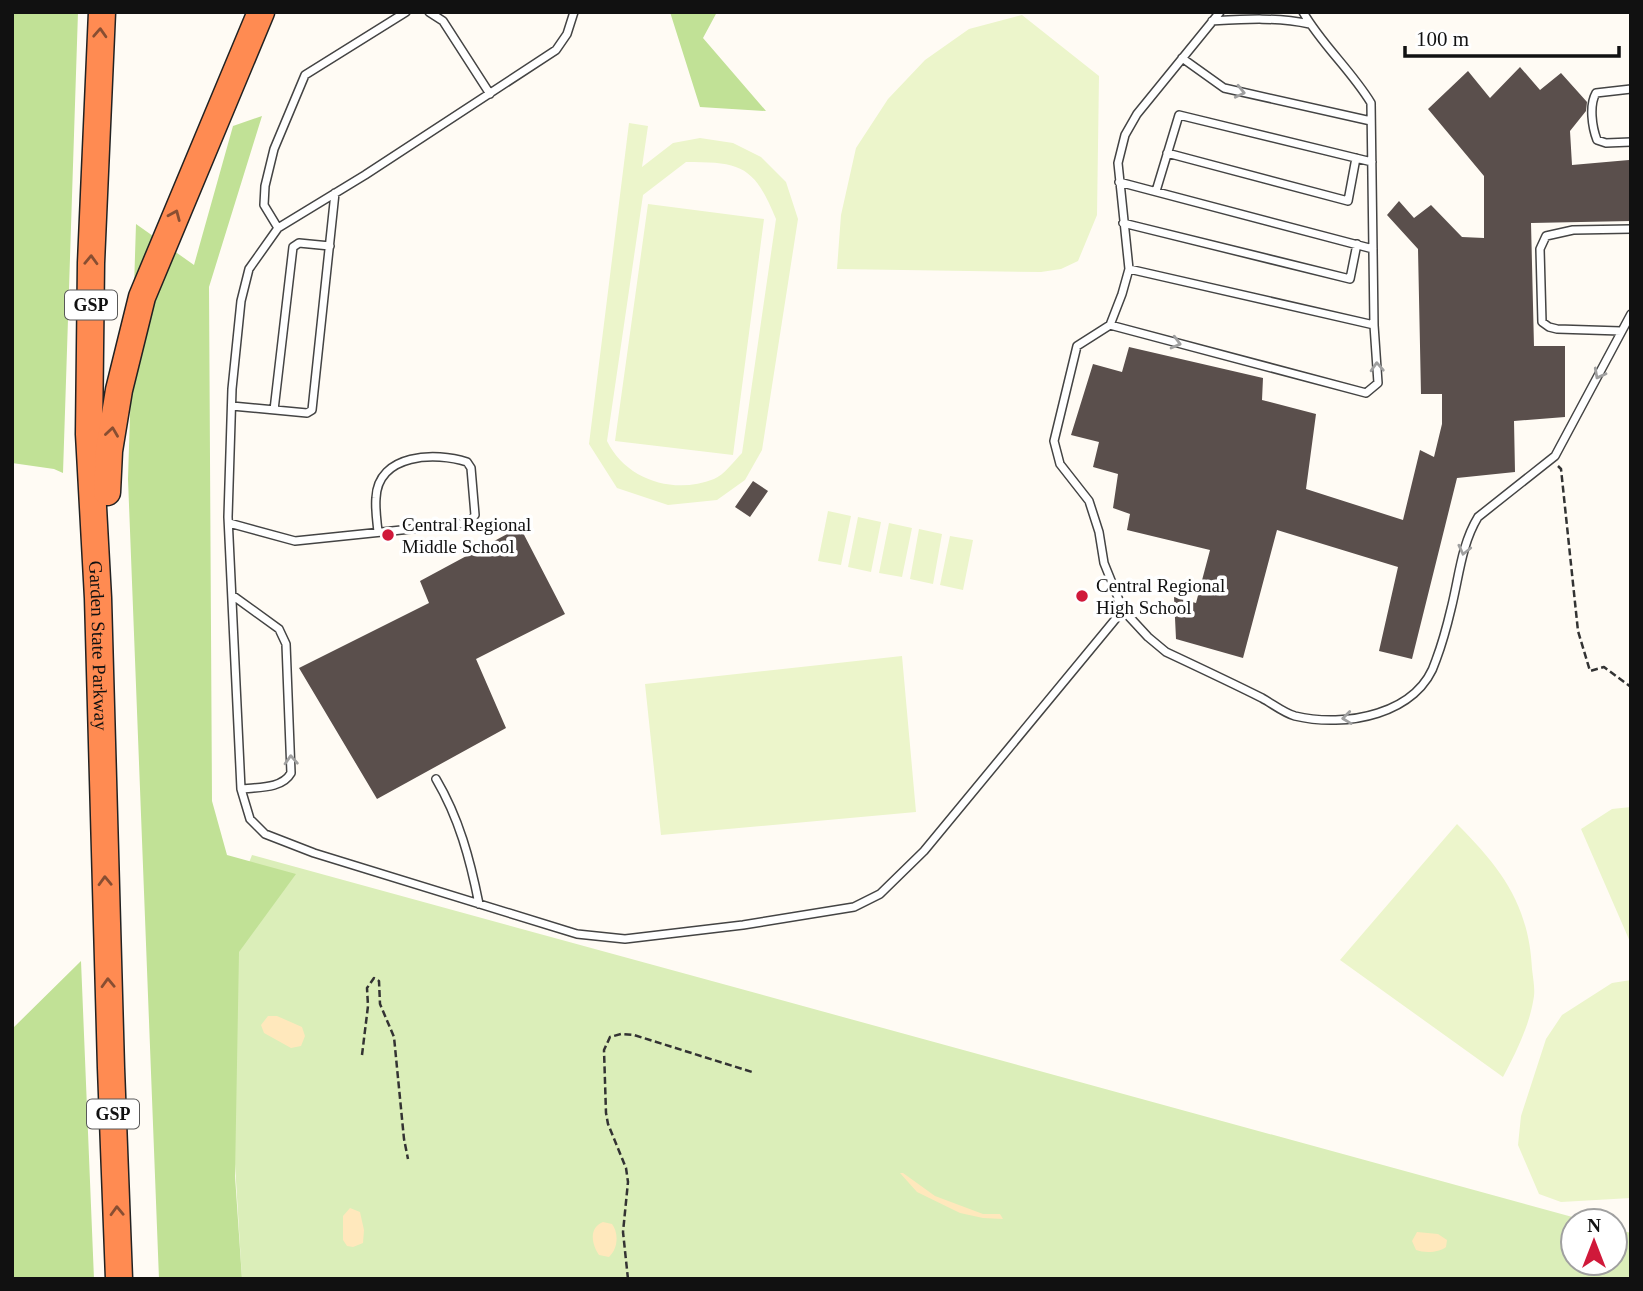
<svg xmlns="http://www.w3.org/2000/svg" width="1643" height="1291" font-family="'Times New Roman',serif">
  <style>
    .green { fill: #dbeeb9 }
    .forest { fill: #c1e196 }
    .sand { fill: #ffe8bc }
    .pitch { fill: #ecf5cb; fill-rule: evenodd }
    .building { fill: #5a4f4c }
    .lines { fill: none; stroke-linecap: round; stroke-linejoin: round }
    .lane-casing { stroke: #444; stroke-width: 10 }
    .highway-casing { stroke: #222; stroke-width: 29 }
    .path { stroke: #333; stroke-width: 2.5; stroke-dasharray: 7 3.5; stroke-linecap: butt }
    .lane { stroke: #fff; stroke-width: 7 }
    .highway { stroke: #ff8b52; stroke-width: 26 }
    .oneway { stroke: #884e32 }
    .oneway2 { stroke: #a0a0a0 }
    .poi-dot { fill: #d0193a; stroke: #fff; stroke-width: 2.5 }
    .labels { text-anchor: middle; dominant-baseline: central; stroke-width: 7; stroke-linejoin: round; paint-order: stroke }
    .shield { fill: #fff; stroke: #585858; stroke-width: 2 }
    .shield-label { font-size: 18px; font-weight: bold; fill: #111 }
    .poi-label { font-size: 19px; fill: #111; stroke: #fff; text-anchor: start }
    .street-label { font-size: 19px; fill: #111; stroke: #fff }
  </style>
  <rect width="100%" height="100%" fill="#fffbf4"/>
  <path class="green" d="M 252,855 L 1587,1221 L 1573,1221 L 1573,1263 L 1615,1263 L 1615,1229 L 1631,1233 L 1631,1279 L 242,1279 L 221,935 Z"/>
  <path class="forest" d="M 12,12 L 78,12 L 63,473 L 54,469 L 12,463 Z
    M 670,12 L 717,12 L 703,38 L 766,111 L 700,107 Z
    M 262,116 L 209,287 L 212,801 L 227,855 L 296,874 L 239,952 L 235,1176 L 242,1279 L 159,1279 L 128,479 L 136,224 L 194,265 L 233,126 Z
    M 81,961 L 94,1279 L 12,1279 L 12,1029 Z"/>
  <path class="sand" d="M 268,1016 L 277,1016 L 302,1027 L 305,1036 L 301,1046 L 291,1048 L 264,1033 L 261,1025 Z
    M 900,1173 L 903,1173 L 935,1196 L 983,1214 L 1000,1214 L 1003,1219 L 983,1218 L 960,1213 L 917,1192 Z
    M 350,1208 L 360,1212 L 364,1230 L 363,1243 L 353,1247 L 347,1246 L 343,1240 L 343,1216 Z
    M 603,1222 L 612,1224 C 619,1233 618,1249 609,1257 L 599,1255 C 592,1245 588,1228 603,1222 Z
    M 1417,1232 L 1438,1234 L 1447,1240 L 1446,1247 C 1439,1253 1424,1253 1416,1250 L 1412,1241 Z"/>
  <path class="pitch" d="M 1022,15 L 1099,76 L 1097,215 L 1078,261 L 1061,269 L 1041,272 L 837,269 L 841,215 L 856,148 L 888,99 L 925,60 L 969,29 Z
    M 629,123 L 648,126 L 642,167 L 673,143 L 700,138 L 733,143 L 761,157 L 786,182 L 798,219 L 762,450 L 745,480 L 717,500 L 668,505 L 617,488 L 589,444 ZM 686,162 C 742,162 754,166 776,219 L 742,453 C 734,461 724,475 714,479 C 674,495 626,480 607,441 L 643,195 Z
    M 648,204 L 764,219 L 733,455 L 615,441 Z
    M 828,511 L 851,516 L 841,565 L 818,561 Z
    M 858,517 L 881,522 L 871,572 L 848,567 Z
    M 889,523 L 912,528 L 902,577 L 879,573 Z
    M 919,529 L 942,534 L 933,584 L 910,579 Z
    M 950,536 L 973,540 L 963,590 L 940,585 Z
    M 902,656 L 916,812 L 661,835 L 645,684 Z
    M 1631,807 L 1631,944 L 1581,829 L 1612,809 Z
    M 1457,824 C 1501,868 1529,905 1532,969 C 1533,978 1535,988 1534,996 C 1530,1025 1516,1052 1503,1077 L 1340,960 Z
    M 1631,980 L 1631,1198 L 1561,1202 L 1539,1194 L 1518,1145 L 1521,1116 L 1546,1039 L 1562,1015 L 1612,983 Z"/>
  <path class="building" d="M 1520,67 L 1540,90 L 1561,73 L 1587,102 L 1586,111 L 1570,131 L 1572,165 L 1629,160 L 1631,221 L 1531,223 L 1534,346 L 1565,346 L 1565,417 L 1514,421 L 1515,472 L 1457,478 L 1412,659 L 1379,651 L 1398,567 L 1277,530 L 1243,658 L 1176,639 L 1174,597 L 1196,603 L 1210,550 L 1127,530 L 1130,514 L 1113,508 L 1118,474 L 1093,467 L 1099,442 L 1071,435 L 1093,364 L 1122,372 L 1129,347 L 1263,378 L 1262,400 L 1316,414 L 1306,489 L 1403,520 L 1420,450 L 1434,457 L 1442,424 L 1442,394 L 1421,394 L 1418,249 L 1387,215 L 1399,201 L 1414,218 L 1431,205 L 1462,237 L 1484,238 L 1484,176 L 1428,109 L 1468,71 L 1490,98 Z
    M 753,481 L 768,491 L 750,517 L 735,507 Z
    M 520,527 L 565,614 L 476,659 L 506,728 L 377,799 L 299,668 L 429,603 L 420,581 Z"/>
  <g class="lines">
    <g class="lane-casing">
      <path id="lane" d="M 429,12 L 443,21 L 490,94
        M 574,12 L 567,34 L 556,50 L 365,175 L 278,228 L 249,269 L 241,301 L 232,389 L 228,517 L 241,789 L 250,819 L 265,834 L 314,853 L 577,934 L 625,939 L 743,925 L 854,907 L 880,894 L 924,851 L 1123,610
        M 1220,12 L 1137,114 L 1125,135 L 1118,163 L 1129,269 L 1122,294 L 1110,325 L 1077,346 L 1054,441 L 1060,464 L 1089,501 L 1099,532 L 1104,563 L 1123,610 L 1148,637 L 1166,652 C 1198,667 1230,682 1262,698 C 1273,704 1284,713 1295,716 C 1345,728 1419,715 1436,660 C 1442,644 1447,626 1451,609 C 1459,578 1461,545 1478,517 L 1555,456 L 1631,314
        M 1212,21 C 1246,19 1276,17 1310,24
        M 1182,58 L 1224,88 L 1371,121
        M 1631,89 L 1596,93 C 1589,105 1592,127 1597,140 L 1606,143 L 1631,142
        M 1167,153 L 1348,201 L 1356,158
        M 1119,182 L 1373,249
        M 1156,191 L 1179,115 L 1372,162
        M 1123,223 L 1350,279 L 1357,244
        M 278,228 L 264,205 L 265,186 L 274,149 L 305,75 L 406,12
        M 1129,269 L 1374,325
        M 1110,325 L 1366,393 L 1378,383 L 1374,325 L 1371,103 C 1351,70 1322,45 1303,12
        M 1621,331 L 1557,329 L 1549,327 L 1542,322 L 1540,249 L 1546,236 L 1573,230 L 1631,229
        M 232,406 L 307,413 L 312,410 L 335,193
        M 274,410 L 293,247 L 299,243 L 330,246
        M 229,523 L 295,541 L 469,523 L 475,515 L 471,468 L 467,462 C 436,452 378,453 376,498 C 375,509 377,521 378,532
        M 232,595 L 279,629 L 286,644 L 291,773 C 282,789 258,787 241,789
        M 436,779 C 459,818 470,859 479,904"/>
    </g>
    <g class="highway-casing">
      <g id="highway">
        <path id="s1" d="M 102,12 L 91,263 L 89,434 L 98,598 L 111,1068 L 119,1279"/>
        <path d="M 107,492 L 109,451 L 119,390 L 142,297 L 261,12"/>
      </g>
    </g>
    <path class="path" d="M 1558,466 L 1561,469 L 1578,631 L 1590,671 L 1604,667 L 1631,687
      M 362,1055 L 368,1006 L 367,988 L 374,978 L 379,981 L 380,1004 L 394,1037 L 404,1139 L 408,1159
      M 628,1279 L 623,1232 L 628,1182 L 626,1168 L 608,1124 L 606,1113 L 604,1050 L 610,1037 L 621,1034 L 634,1035 L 752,1072"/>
    <use href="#lane" class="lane"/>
    <use href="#highway" class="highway"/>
  </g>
  <defs><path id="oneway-chevron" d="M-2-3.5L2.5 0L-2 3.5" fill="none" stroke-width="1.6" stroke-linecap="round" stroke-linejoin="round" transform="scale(1.75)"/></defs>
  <g class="oneway">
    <use href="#oneway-chevron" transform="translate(100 33) rotate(-87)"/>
    <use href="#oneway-chevron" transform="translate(175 215) rotate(-67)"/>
    <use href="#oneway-chevron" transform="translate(91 260) rotate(-88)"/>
    <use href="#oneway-chevron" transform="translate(112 432) rotate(-82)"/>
    <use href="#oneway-chevron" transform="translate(105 881) rotate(-92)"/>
    <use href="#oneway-chevron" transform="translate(108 983) rotate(-92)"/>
    <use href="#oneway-chevron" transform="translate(117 1211) rotate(-92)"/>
  </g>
  <g class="oneway2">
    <use href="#oneway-chevron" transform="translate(1240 92) rotate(13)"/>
    <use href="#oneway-chevron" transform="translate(1176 343) rotate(15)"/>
    <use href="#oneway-chevron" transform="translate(1377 367) rotate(-93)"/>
    <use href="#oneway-chevron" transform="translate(1599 374) rotate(118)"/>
    <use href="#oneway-chevron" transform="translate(1464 550) rotate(103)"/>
    <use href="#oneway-chevron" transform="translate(1347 718) rotate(173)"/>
    <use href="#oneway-chevron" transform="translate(291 760) rotate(-93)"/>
  </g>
  <g class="poi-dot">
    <circle cx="388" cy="535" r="7"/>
    <circle cx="1082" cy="596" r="7"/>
  </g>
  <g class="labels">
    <g class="shield">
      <rect x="65" y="290.5" width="52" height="29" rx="5"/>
      <rect x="87" y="1099.5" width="52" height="29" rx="5"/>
    </g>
    <g class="shield-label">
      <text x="91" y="305">GSP</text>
      <text x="113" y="1114">GSP</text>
    </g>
    <g class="poi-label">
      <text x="402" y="524">Central Regional<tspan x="402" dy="22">Middle School</tspan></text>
      <text x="1096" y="585">Central Regional<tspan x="1096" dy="22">High School</tspan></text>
    </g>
    <g class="street-label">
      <text stroke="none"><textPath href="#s1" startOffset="634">Garden State Parkway</textPath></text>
    </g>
  </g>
  <rect width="1643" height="1291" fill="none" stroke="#111111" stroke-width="28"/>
  <g transform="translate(1594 1242)"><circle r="33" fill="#ffffff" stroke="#a0a0a0" stroke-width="2"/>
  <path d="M0-5L12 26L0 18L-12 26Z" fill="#d0193a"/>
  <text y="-10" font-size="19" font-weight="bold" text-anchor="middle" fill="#111111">N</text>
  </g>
  <path d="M1405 46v10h214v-10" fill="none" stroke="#111111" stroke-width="3.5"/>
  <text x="1416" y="46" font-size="21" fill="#111111" stroke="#ffffff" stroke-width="5" paint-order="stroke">100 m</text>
</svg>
